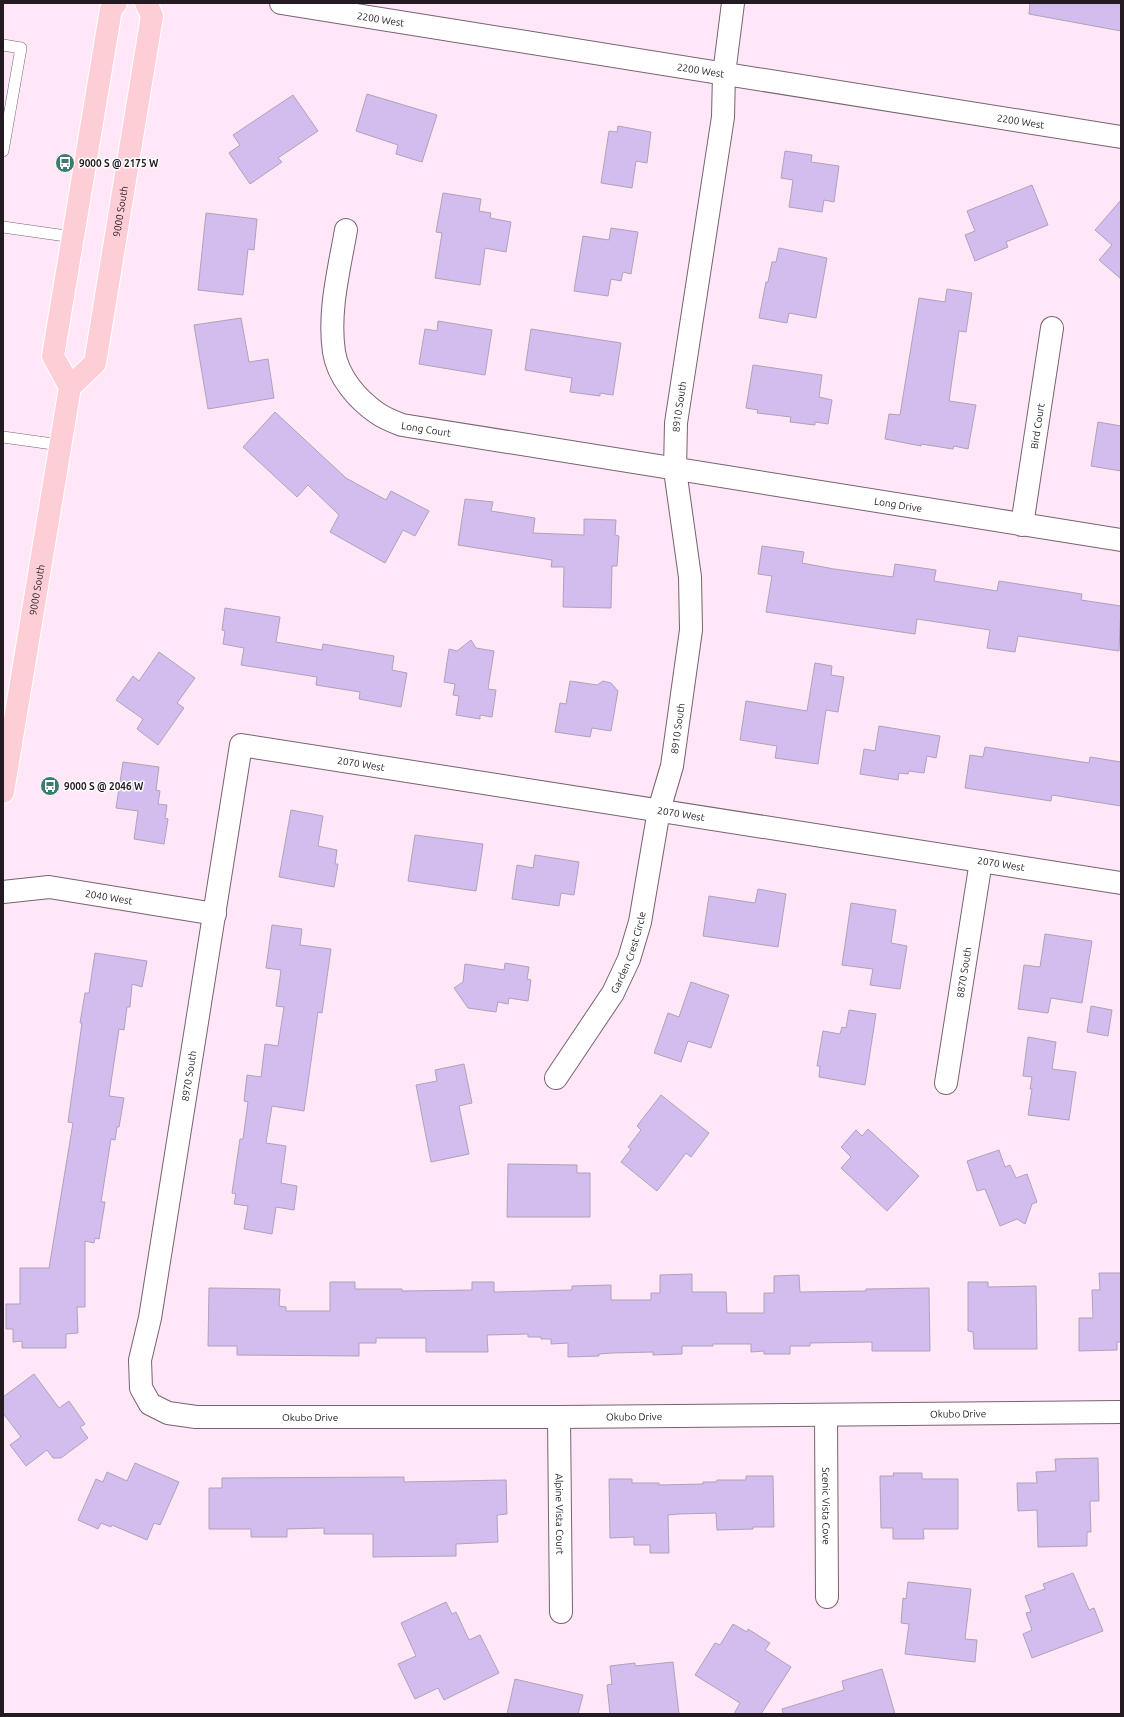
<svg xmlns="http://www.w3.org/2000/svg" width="1124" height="1717" font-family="Ubuntu,sans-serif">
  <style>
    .building { fill: #d3bdef; stroke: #ada3ba }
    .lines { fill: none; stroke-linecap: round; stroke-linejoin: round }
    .lane-casing { stroke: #776271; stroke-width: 12 }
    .street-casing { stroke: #776271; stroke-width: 24 }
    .secondary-casing { stroke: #776271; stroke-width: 24 }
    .primary-casing { stroke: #fff; stroke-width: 24 }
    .lane { stroke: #fff; stroke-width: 11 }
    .street { stroke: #fff; stroke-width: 22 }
    .secondary { stroke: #fff; stroke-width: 22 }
    .primary { stroke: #feced6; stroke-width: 22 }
    .labels { text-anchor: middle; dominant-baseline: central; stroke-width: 3; stroke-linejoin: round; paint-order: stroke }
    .street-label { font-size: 10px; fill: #231b21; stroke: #fff }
    .poi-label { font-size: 10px; font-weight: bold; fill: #231b21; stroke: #fff; text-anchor: start }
  </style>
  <rect width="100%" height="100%" fill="#ffe7f8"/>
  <path class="building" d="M 1030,3 L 1121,3 L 1121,31 L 1029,14 Z
    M 367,94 L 437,115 L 422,162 L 396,154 L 398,145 L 356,131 Z
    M 293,95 L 318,131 L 278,158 L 282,162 L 250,184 L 229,153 L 240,145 L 233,135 Z
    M 618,126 L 651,132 L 647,163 L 636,161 L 632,188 L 601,183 L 609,131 L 617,132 Z
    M 785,151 L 812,155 L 811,162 L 839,166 L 834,202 L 824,200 L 822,212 L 789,207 L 793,180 L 781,178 Z
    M 1032,185 L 1048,225 L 1006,242 L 1008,247 L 975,261 L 965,235 L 975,231 L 967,211 Z
    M 443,193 L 481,199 L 479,211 L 491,213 L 490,218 L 511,222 L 506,252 L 485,248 L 480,285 L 435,278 L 442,233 L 436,232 Z
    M 1121,200 L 1121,279 L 1099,260 L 1112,245 L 1095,230 Z
    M 206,213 L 257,219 L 254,250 L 248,249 L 243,295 L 198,290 Z
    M 611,228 L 638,232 L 631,274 L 623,272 L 621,281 L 611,279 L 608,296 L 574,291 L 583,236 L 609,240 Z
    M 779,248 L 827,258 L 816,318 L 789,313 L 787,323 L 759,318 L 766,282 L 768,282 L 772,262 L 776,262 Z
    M 947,289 L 972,293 L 966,332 L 959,331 L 949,401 L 976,405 L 968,449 L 954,446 L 953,449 L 921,444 L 921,446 L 885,439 L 889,414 L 900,415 L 919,298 L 945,302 Z
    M 241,318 L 249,362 L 268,359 L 274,398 L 208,409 L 194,325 Z
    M 438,321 L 492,330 L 485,375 L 419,364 L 425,329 L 437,331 Z
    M 531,329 L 621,343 L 613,395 L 600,393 L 600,396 L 570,392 L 572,378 L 525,370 Z
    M 753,365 L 822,375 L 819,397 L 832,400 L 828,424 L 815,422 L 815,425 L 790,422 L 791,417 L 757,413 L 758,410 L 746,408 Z
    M 275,412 L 346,478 L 386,500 L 391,491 L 429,511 L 415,536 L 403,530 L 385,563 L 330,532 L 339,515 L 308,485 L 297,497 L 243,447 Z
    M 1098,422 L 1121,426 L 1121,471 L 1091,466 Z
    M 465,499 L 493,502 L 491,511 L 535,518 L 533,533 L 584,535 L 584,519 L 616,520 L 615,535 L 619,536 L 617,566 L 612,566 L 611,608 L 563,607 L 564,567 L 551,567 L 552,560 L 458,545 Z
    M 762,546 L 804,552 L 802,563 L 834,569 L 893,577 L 895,564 L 936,570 L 934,581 L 997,591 L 999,581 L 1082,594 L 1081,600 L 1121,606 L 1119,651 L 1018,636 L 1015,652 L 987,648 L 990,630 L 917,619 L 915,634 L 766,612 L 772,576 L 758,574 Z
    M 225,608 L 280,617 L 276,642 L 322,650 L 323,644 L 394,656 L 392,670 L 407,673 L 401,707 L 359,699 L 360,692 L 316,685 L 317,677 L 241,665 L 244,648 L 223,644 L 225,631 L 222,630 Z
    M 471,640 L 476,648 L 494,651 L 488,689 L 496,690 L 492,717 L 480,715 L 480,719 L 456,715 L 459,696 L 453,695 L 455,684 L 444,682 L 449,649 L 457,651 Z
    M 159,652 L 195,678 L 177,703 L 184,708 L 158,745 L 137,729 L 143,719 L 116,700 L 133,676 L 139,681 Z
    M 815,663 L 832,666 L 831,675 L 844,677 L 838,712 L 826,710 L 818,764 L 775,758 L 777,746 L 740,740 L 746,701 L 807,711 Z
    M 570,681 L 597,685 L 603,681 L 611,683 L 618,691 L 611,731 L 592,728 L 590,737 L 555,732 L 560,703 L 566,704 Z
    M 879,726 L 940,736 L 936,758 L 927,756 L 924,773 L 909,771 L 908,774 L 899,773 L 898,780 L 860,774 L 864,749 L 875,751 Z
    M 985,747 L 1089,763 L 1090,757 L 1121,762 L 1121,806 L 1052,795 L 1051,801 L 965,788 L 970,755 L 983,757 Z
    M 123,762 L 159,767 L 156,790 L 160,791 L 158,804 L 167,805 L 165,818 L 168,819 L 164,844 L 134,839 L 138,811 L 116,808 Z
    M 291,810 L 323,816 L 318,846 L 337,850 L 335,864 L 338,864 L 334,887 L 279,877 Z
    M 415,835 L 483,844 L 476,891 L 408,881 Z
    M 535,855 L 579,862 L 574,895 L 561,893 L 559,906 L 512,899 L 517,865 L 533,868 Z
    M 758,889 L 786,894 L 778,947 L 703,936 L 709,896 L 755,903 Z
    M 851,903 L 896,910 L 891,943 L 907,946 L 900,989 L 870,985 L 873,969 L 842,965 Z
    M 272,925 L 302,929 L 300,945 L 331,949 L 322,1013 L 318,1012 L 304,1111 L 272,1106 L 266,1143 L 286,1146 L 281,1183 L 297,1186 L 294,1210 L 276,1207 L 272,1234 L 244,1229 L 248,1206 L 234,1204 L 236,1194 L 232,1193 L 240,1139 L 243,1139 L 248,1102 L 244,1101 L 247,1075 L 261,1077 L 265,1044 L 278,1046 L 284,1007 L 276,1006 L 281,970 L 266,968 Z
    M 1045,934 L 1092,941 L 1082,1003 L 1051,998 L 1048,1013 L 1018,1009 L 1024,965 L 1040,967 Z
    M 95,953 L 147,961 L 142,987 L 132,984 L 130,1007 L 127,1007 L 124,1030 L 119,1029 L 109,1096 L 124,1098 L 119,1127 L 117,1127 L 115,1140 L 111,1139 L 101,1202 L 105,1202 L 99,1239 L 95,1238 L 94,1243 L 85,1241 L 85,1307 L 77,1307 L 78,1333 L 66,1334 L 66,1348 L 22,1348 L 22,1341 L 13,1342 L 13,1329 L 6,1329 L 6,1304 L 20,1304 L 20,1268 L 49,1268 L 73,1123 L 68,1122 L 82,1023 L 80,1023 L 85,993 L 89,993 Z
    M 505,963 L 529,967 L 527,979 L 531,980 L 528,1001 L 509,998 L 508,1004 L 498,1002 L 496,1012 L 468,1008 L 454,988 L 463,982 L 465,964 L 504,970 Z
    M 691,982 L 729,995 L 711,1048 L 688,1041 L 681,1062 L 654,1053 L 668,1013 L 679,1017 Z
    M 1091,1006 L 1112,1010 L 1108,1036 L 1087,1032 Z
    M 849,1010 L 876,1014 L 865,1085 L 819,1077 L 820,1066 L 817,1066 L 823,1031 L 840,1034 L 842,1027 L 846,1028 Z
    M 1028,1037 L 1056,1042 L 1052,1069 L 1076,1072 L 1069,1120 L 1028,1115 L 1032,1089 L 1030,1089 L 1032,1077 L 1023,1076 Z
    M 464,1064 L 472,1103 L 459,1106 L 469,1154 L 431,1162 L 416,1085 L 437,1081 L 435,1070 Z
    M 661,1095 L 709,1133 L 691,1157 L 686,1153 L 657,1191 L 621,1162 L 631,1149 L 628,1147 L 641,1130 L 637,1126 Z
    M 868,1129 L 919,1176 L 887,1211 L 841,1168 L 851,1157 L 841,1147 L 856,1130 L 862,1136 Z
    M 999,1150 L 1005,1167 L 1010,1165 L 1016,1178 L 1027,1174 L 1037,1202 L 1032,1204 L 1025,1224 L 1017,1219 L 1000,1226 L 985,1189 L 977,1191 L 967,1161 Z
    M 508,1164 L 577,1165 L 577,1173 L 590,1173 L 590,1217 L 507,1217 Z
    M 1099,1273 L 1121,1273 L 1121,1342 L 1117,1342 L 1117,1350 L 1079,1351 L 1079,1318 L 1093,1318 L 1092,1290 L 1100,1290 Z
    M 692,1274 L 692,1292 L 726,1292 L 727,1313 L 764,1313 L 764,1293 L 774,1293 L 774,1276 L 799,1275 L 800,1292 L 866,1291 L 866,1289 L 929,1288 L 930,1351 L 872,1351 L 872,1342 L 810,1343 L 810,1346 L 790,1346 L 790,1354 L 764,1354 L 764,1351 L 751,1352 L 751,1344 L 713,1344 L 713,1346 L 682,1346 L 682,1354 L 653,1355 L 653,1352 L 612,1353 L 599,1354 L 599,1356 L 568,1357 L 568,1343 L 551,1344 L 551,1339 L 541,1339 L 541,1337 L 528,1337 L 528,1334 L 487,1335 L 488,1352 L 426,1352 L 426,1338 L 376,1338 L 376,1343 L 359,1343 L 359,1356 L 237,1355 L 237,1346 L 208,1346 L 209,1288 L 280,1289 L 279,1306 L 286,1307 L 286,1311 L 330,1311 L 330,1282 L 355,1282 L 355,1289 L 402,1289 L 402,1291 L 472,1290 L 472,1282 L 494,1282 L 494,1292 L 496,1292 L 572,1290 L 572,1286 L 611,1285 L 611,1300 L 651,1300 L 651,1293 L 660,1293 L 660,1275 Z
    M 968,1282 L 988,1282 L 988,1287 L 1036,1286 L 1037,1349 L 974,1349 L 973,1332 L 968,1331 Z
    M 34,1374 L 59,1408 L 69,1401 L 85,1424 L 80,1427 L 88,1438 L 61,1458 L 53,1458 L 47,1450 L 26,1466 L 10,1445 L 21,1437 L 3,1413 L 3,1397 Z
    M 1098,1458 L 1099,1501 L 1090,1501 L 1091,1532 L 1087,1532 L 1087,1546 L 1038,1547 L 1037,1510 L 1018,1511 L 1017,1483 L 1037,1483 L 1036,1472 L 1056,1471 L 1055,1459 Z
    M 135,1463 L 179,1482 L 160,1525 L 154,1523 L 147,1540 L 112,1525 L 111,1527 L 101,1523 L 98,1529 L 78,1520 L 96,1479 L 103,1482 L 107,1472 L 127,1481 Z
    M 893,1473 L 922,1473 L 922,1479 L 958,1479 L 958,1529 L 923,1529 L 924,1539 L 893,1539 L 893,1528 L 881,1528 L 880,1476 L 894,1476 Z
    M 746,1476 L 773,1476 L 774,1527 L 753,1527 L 753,1529 L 717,1530 L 716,1513 L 679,1514 L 668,1515 L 669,1553 L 650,1553 L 650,1545 L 634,1545 L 634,1537 L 610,1538 L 609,1479 L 632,1479 L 632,1483 L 659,1483 L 659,1485 L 703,1484 L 703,1482 L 716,1482 L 717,1480 L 746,1480 Z
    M 404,1477 L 404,1482 L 506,1480 L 507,1514 L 497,1515 L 498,1542 L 456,1544 L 456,1556 L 373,1557 L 373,1534 L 324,1534 L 324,1528 L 287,1529 L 287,1537 L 251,1537 L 251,1529 L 209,1529 L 209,1488 L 222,1488 L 222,1478 Z
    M 1073,1573 L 1089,1610 L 1094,1608 L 1103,1631 L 1032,1658 L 1023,1634 L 1032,1630 L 1026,1613 L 1031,1612 L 1025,1596 L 1045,1589 L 1043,1584 Z
    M 908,1582 L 971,1589 L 965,1639 L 977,1640 L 975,1662 L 905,1654 L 909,1624 L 901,1623 L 903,1598 L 906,1599 Z
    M 446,1602 L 452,1614 L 456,1612 L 469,1640 L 480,1635 L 499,1673 L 444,1700 L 438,1688 L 415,1699 L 398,1664 L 416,1656 L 401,1623 Z
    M 733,1624 L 747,1632 L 748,1629 L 770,1643 L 765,1650 L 791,1667 L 761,1714 L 734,1714 L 740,1703 L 695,1675 L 715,1643 L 720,1645 Z
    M 673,1662 L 679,1714 L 610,1714 L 607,1685 L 612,1684 L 610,1666 L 635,1663 L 635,1666 Z
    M 882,1669 L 895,1714 L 783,1714 L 782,1709 L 844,1690 L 842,1681 Z
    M 515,1679 L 583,1695 L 578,1714 L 507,1714 Z"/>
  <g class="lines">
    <g class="lane-casing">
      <path id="lane" d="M 3,45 L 21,48 L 3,151
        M 3,227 L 73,237
        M 3,437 L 60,445"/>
    </g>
    <g class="street-casing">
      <g id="street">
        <path id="s1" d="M 346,230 C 339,270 328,312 334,352 C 338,377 357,399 377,413 C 384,418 394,422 402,425 L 1121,540"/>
        <path id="s2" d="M 1022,525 L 1052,328"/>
        <path id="s3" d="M 1121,883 L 241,745 L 150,1318 L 140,1360 L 141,1388 L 150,1404 L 168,1413 L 196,1417 L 559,1417 L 1121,1412"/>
        <path id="s4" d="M 3,892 L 49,887 L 215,914"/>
        <path id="s5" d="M 556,1078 L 613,993 L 629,959 L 640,922 L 659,810 L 672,766 L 691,630 L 690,577 L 675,470 L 676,423 L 723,117 L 724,74 L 733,3"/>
        <path id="s6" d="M 946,1083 L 981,861"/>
        <path id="s7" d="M 826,1415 L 827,1597"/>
        <path id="s8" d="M 559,1417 L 561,1612"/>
      </g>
    </g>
    <g class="secondary-casing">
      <g id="secondary">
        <path id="s9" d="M 281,3 L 1121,137"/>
      </g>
    </g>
    <g class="primary-casing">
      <g id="primary">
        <path d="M 70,387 L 53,356 L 111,9 L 116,3"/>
        <path id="s10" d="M 3,792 L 70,387 L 95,363 L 152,16 L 146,3"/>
      </g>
    </g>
    <use href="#lane" class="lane"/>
    <use href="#street" class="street"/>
    <use href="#secondary" class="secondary"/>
    <use href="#primary" class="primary"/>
  </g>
  <defs>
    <g id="bus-disc" transform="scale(1)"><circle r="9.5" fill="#397d70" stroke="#fff"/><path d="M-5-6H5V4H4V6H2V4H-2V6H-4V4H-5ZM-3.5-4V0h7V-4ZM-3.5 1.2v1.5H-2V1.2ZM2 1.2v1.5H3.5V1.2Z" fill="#fff"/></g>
  </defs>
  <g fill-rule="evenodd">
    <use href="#bus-disc" x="65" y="163"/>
    <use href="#bus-disc" x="50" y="786"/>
  </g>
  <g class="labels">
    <g class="street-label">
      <text stroke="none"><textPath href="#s9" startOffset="101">2200 West</textPath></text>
      <text stroke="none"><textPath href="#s9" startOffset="425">2200 West</textPath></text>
      <text stroke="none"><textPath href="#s9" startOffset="749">2200 West</textPath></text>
      <text stroke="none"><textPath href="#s10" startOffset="599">9000 South</textPath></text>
      <text stroke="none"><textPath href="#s5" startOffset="700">8910 South</textPath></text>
      <text stroke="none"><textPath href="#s2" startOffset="100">Bird Court</textPath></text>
      <text stroke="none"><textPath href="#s1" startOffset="252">Long Court</textPath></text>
      <text stroke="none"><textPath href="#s1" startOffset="730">Long Drive</textPath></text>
      <text stroke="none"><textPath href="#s10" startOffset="205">9000 South</textPath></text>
      <text stroke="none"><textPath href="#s5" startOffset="376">8910 South</textPath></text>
      <text transform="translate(361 764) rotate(9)">2070 West</text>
      <text transform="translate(681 814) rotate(9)">2070 West</text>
      <text transform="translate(1001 864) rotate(9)">2070 West</text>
      <text stroke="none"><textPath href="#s4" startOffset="107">2040 West</textPath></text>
      <text stroke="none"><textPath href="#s5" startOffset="146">Garden Crest Circle</textPath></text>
      <text stroke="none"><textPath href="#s6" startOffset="112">8870 South</textPath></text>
      <text transform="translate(189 1076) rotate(-81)">8970 South</text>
      <text stroke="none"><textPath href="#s3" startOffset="2371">Okubo Drive</textPath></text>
      <text stroke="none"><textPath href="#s3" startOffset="1723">Okubo Drive</textPath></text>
      <text stroke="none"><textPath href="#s3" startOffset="2047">Okubo Drive</textPath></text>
      <text stroke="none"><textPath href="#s7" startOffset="91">Scenic Vista Cove</textPath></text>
      <text stroke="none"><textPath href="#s8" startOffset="97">Alpine Vista Court</textPath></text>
    </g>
    <g class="poi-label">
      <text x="79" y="163">9000 S @ 2175 W</text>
      <text x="64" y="786">9000 S @ 2046 W</text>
    </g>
  </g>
  <rect width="1124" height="1717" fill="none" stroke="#231b21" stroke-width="8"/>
</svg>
